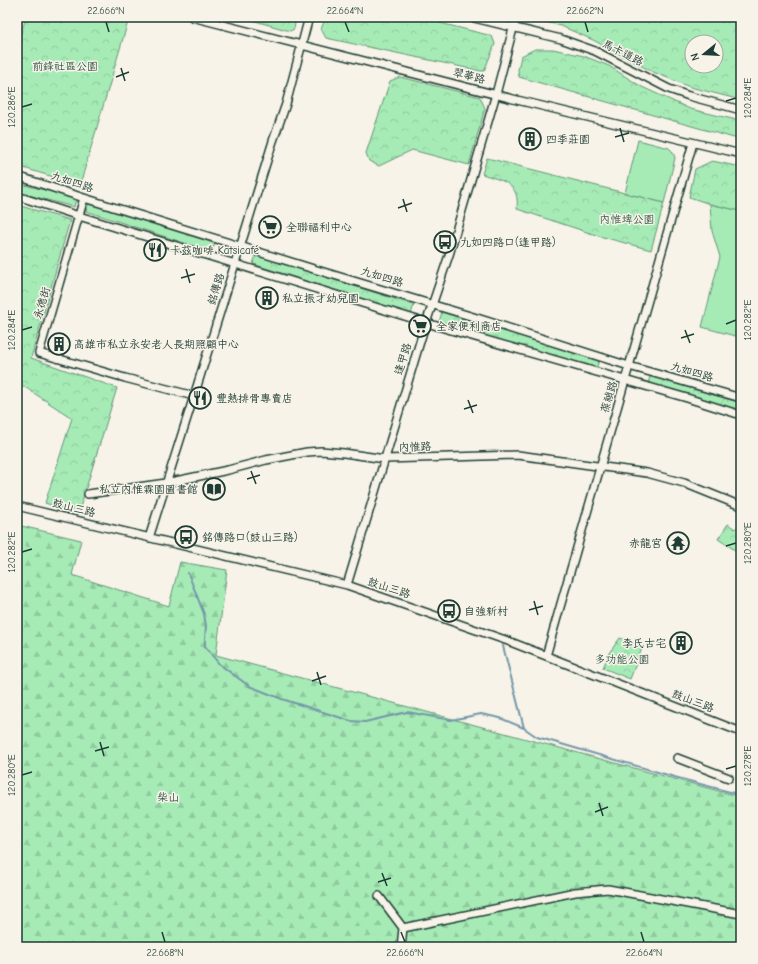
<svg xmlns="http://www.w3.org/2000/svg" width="758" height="964" font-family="'Comic Neue','LXGW WenKai TC',sans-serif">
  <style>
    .grass { fill: #a6ebb6; stroke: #629475 }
    .forest { fill: url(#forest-firs); stroke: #629475 }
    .park { fill: url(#park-crowns); stroke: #629475; fill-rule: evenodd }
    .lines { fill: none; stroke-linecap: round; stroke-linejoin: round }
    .stream { stroke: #7397a8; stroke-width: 2 }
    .minor-casing { stroke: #1f3d34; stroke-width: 10 }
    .minor { stroke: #f7f3e8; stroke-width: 7 }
    .ticks { fill: none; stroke: #1f3d34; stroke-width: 1.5 }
    .labels { text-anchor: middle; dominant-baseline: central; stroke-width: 3; stroke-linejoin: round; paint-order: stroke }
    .street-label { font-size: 11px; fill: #1f3d34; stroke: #f7f3e8 }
    .park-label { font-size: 11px; fill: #335748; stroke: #f7f3e8 }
    .poi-label { font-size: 11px; fill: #1f3d34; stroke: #f7f3e8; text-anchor: start }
    .neatline { fill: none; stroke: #1f3d34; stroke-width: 1.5 }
    .ticks-label { font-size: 10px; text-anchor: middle; fill: #1f3d34 }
  </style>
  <defs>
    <pattern id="forest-firs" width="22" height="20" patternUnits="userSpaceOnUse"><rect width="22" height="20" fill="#a6ebb6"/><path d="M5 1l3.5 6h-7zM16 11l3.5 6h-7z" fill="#8eca9d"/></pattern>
    <pattern id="park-crowns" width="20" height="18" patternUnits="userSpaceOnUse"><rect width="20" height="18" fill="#a6ebb6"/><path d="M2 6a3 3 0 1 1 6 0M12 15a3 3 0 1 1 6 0" fill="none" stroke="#8eca9d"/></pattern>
  </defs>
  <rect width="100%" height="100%" fill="#f7f3e8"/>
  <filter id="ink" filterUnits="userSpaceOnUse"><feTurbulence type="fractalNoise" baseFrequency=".025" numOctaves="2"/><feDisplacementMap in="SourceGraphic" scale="8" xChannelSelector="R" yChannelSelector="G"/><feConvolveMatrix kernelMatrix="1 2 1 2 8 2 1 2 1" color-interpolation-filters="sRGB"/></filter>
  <g filter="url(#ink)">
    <path class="grass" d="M 638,140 L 669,148 L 673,152 L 675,158 L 664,203 L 625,193 Z
      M 17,183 L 76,198 L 74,207 L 17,192 Z
      M 89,202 L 215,243 L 212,252 L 86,211 Z
      M 710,204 L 741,211 L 741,319 L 739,319 L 735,336 L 702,327 L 720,257 L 712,231 Z"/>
    <path class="forest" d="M 17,525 L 81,540 L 72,575 L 169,606 L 180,562 L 227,570 L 216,655 L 741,797 L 741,947 L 17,947 Z"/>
    <path class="park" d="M 26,17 L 129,18 L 80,185 L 17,166 L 17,47 Z
      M 241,17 L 296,17 L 294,29 L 290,31 Z
      M 326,17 L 416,17 L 492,36 L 495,44 L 484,71 L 481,71 L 326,38 L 321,29 Z
      M 532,17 L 741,17 L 741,100 L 690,87 L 653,72 L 593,40 L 561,26 L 534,19 ZM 692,42 L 716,42 L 716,66 L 692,66 Z
      M 535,49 L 553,49 L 584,56 L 609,66 L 642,87 L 690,109 L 741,121 L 741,140 L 519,77 L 518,70 L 521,56 Z
      M 400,77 L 480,97 L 485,108 L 469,165 L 412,150 L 379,166 L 369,161 L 366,153 L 390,81 Z
      M 487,158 L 664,203 L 651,250 L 599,236 L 517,209 C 520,182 502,181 482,174 Z
      M 712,161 L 741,167 L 741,211 L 710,204 L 689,197 L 695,169 Z
      M 17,205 L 70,220 L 31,358 L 117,388 L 78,514 L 45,503 L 72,418 L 17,382 Z
      M 256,255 L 414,305 L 411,314 L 253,264 Z
      M 442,312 L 599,360 L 596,370 L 439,322 Z
      M 650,376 L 741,403 L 741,411 L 648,384 Z
      M 728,524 L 735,529 L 737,527 L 741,529 L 741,554 L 718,539 Z
      M 620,638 L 643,646 L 630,679 L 603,668 L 609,653 Z"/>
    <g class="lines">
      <path class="stream" d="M 188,573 L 204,614 L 206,626 L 205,638 L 205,646 L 219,664 L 249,686 L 282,699 L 351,721 L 365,722 L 407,712 L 451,720 L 481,714 L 500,718 L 524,728 L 537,737 L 678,778 L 741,795
        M 503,646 L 524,728"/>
      <g class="minor-casing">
        <path id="minor" d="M 192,17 L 517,100 L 741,154
          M 470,17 L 561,39 L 595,51 L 669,89 L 689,96 L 741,110
          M 17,176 L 84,198 L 317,270 L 477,318 L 629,366 L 741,398
          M 17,196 L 79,216 L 437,326 L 687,398 L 741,415
          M 84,198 L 39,353 L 125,378 L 194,396
          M 88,494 L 166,483 L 228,470 L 266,460 L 307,452 L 321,451 L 344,453 L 385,459 L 518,455 L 554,460 L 647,473 L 684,483 L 741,506
          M 17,506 L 347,585 L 508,641 L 741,732
          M 149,538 L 194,396 L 273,141 L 286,104 L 309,17
          M 347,585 L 422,335 L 449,255 L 496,94 L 516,17
          M 546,656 L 693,143
          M 677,758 L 729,778
          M 379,896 L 403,928 L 401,947
          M 403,928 L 575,892 L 608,889 L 741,914"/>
      </g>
      <use href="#minor" class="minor"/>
    </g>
  </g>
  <path class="ticks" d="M 106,22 L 109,32M 345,22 L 349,32M 585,22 L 588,32M 121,68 L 125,81M 116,77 L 129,72M 726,101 L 736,98M 22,107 L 32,104M 620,128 L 624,142M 615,137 L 629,133M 403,199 L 407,212M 398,208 L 412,203M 186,269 L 190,283M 181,278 L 195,274M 726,324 L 736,320M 22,330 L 32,327M 685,330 L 690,343M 681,338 L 694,334M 468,400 L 473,413M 464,409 L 477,405M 251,471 L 256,484M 247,479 L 260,475M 726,546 L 736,543M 22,552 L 32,549M 534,601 L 538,615M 529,610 L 543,606M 317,672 L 321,685M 312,681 L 326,676M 100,742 L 104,756M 95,751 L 109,747M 726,769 L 736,766M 22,775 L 32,772M 599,803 L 603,816M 595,812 L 608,807M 382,873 L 387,886M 378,882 L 391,878M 162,932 L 165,942M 401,932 L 405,942M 641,932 L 644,942"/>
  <defs>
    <g id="building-ring" transform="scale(1.15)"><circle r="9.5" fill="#f7f3e8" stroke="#1f3d34" stroke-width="1.5"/><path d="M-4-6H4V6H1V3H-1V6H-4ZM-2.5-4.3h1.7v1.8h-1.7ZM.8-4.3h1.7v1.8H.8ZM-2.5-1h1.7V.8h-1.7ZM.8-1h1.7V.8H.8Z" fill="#1f3d34"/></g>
    <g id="supermarket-ring" transform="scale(1.15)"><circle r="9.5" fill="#f7f3e8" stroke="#1f3d34" stroke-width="1.5"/><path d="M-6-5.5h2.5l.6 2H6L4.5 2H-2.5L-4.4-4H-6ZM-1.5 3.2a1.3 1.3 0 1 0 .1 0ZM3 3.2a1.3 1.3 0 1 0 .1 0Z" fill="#1f3d34"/></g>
    <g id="bus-ring" transform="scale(1.15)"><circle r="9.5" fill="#f7f3e8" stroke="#1f3d34" stroke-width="1.5"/><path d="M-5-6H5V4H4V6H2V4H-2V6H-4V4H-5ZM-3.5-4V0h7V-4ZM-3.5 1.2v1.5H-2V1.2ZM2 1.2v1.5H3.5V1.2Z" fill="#1f3d34"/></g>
    <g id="restaurant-ring" transform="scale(1.15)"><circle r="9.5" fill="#f7f3e8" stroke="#1f3d34" stroke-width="1.5"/><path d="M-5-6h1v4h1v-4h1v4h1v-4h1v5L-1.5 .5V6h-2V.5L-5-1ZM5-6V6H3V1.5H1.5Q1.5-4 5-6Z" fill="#1f3d34"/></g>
    <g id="library-ring" transform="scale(1.15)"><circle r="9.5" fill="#f7f3e8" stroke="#1f3d34" stroke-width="1.5"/><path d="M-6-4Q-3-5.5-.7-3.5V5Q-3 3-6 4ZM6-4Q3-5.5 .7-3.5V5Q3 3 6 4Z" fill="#1f3d34"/></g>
    <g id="temple-ring" transform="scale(1.15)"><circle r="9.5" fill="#f7f3e8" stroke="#1f3d34" stroke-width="1.5"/><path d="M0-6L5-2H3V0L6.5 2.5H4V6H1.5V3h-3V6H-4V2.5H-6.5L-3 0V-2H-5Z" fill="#1f3d34"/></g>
  </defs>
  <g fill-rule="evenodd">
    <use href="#building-ring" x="530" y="139"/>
    <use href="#supermarket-ring" x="270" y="227"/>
    <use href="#bus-ring" x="445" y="242"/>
    <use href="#restaurant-ring" x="155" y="250"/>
    <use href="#building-ring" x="267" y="298"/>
    <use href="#supermarket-ring" x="420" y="326"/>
    <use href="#building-ring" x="59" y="344"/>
    <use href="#restaurant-ring" x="200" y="398"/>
    <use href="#library-ring" x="214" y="489"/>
    <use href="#bus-ring" x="186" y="537"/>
    <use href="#temple-ring" x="678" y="543"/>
    <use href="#bus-ring" x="449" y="611"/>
    <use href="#building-ring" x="681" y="643"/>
  </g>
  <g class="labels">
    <g class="street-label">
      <text transform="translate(623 53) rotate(27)">馬卡道路</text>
      <text transform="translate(469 76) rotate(14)">翠華路</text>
      <text transform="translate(72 182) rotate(18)">九如四路</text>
      <text transform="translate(382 277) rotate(17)">九如四路</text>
      <text transform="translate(216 289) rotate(-73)">銘傳路</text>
      <text transform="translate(42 303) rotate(-74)">永德街</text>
      <text transform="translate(403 359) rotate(-73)">逢甲路</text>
      <text transform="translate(692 372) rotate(16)">九如四路</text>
      <text transform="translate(609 397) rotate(-74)">葆禎路</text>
      <text transform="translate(415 447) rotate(-2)">內惟路</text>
      <text transform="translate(74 508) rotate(14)">鼓山三路</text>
      <text transform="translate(389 588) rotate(18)">鼓山三路</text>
      <text transform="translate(693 701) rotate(21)">鼓山三路</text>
    </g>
    <g class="park-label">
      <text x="65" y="66">前鋒社區公園</text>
      <text x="627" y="219">內惟埤公園</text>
      <text x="622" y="659">多功能公園</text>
      <text x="168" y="797">柴山</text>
    </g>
    <g class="poi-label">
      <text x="546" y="139">四季莊園</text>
      <text x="286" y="227">全聯福利中心</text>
      <text x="460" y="242">九如四路口(逢甲路)</text>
      <text x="170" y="250">卡茲咖啡 Katsicafé</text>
      <text x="282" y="298">私立振才幼兒園</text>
      <text x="436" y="326">全家便利商店</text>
      <text x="74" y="344">高雄市私立永安老人長期照顧中心</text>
      <text x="216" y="398">豐熱排骨專賣店</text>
      <text x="198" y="489" text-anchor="end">私立內惟霖園圖書館</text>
      <text x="202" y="537">銘傳路口(鼓山三路)</text>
      <text x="662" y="543" text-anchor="end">赤龍宮</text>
      <text x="464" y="611">自強新村</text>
      <text x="666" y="643" text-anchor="end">李氏古宅</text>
    </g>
  </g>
  <rect width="758" height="964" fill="none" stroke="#f7f3e8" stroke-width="44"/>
  <g transform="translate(704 54) rotate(252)"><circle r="19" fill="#f7f3e8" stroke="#a1aaa0"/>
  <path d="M0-3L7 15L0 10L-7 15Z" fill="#1f3d34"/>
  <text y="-6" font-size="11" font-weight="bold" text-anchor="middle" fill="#1f3d34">N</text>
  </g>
  <rect x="22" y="22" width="714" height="920" class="neatline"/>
  <g class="ticks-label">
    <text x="106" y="14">22.666°N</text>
    <text x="345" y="14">22.664°N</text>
    <text x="585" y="14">22.662°N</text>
    <text transform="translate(747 98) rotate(-90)" y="4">120.284°E</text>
    <text transform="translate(11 107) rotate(-90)" y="4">120.286°E</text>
    <text transform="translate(747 320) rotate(-90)" y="4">120.282°E</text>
    <text transform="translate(11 330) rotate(-90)" y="4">120.284°E</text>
    <text transform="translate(747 543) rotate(-90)" y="4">120.280°E</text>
    <text transform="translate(11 552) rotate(-90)" y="4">120.282°E</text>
    <text transform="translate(747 766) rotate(-90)" y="4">120.278°E</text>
    <text transform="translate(11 775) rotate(-90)" y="4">120.280°E</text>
    <text x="165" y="956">22.668°N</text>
    <text x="405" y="956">22.666°N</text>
    <text x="644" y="956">22.664°N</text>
  </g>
</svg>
